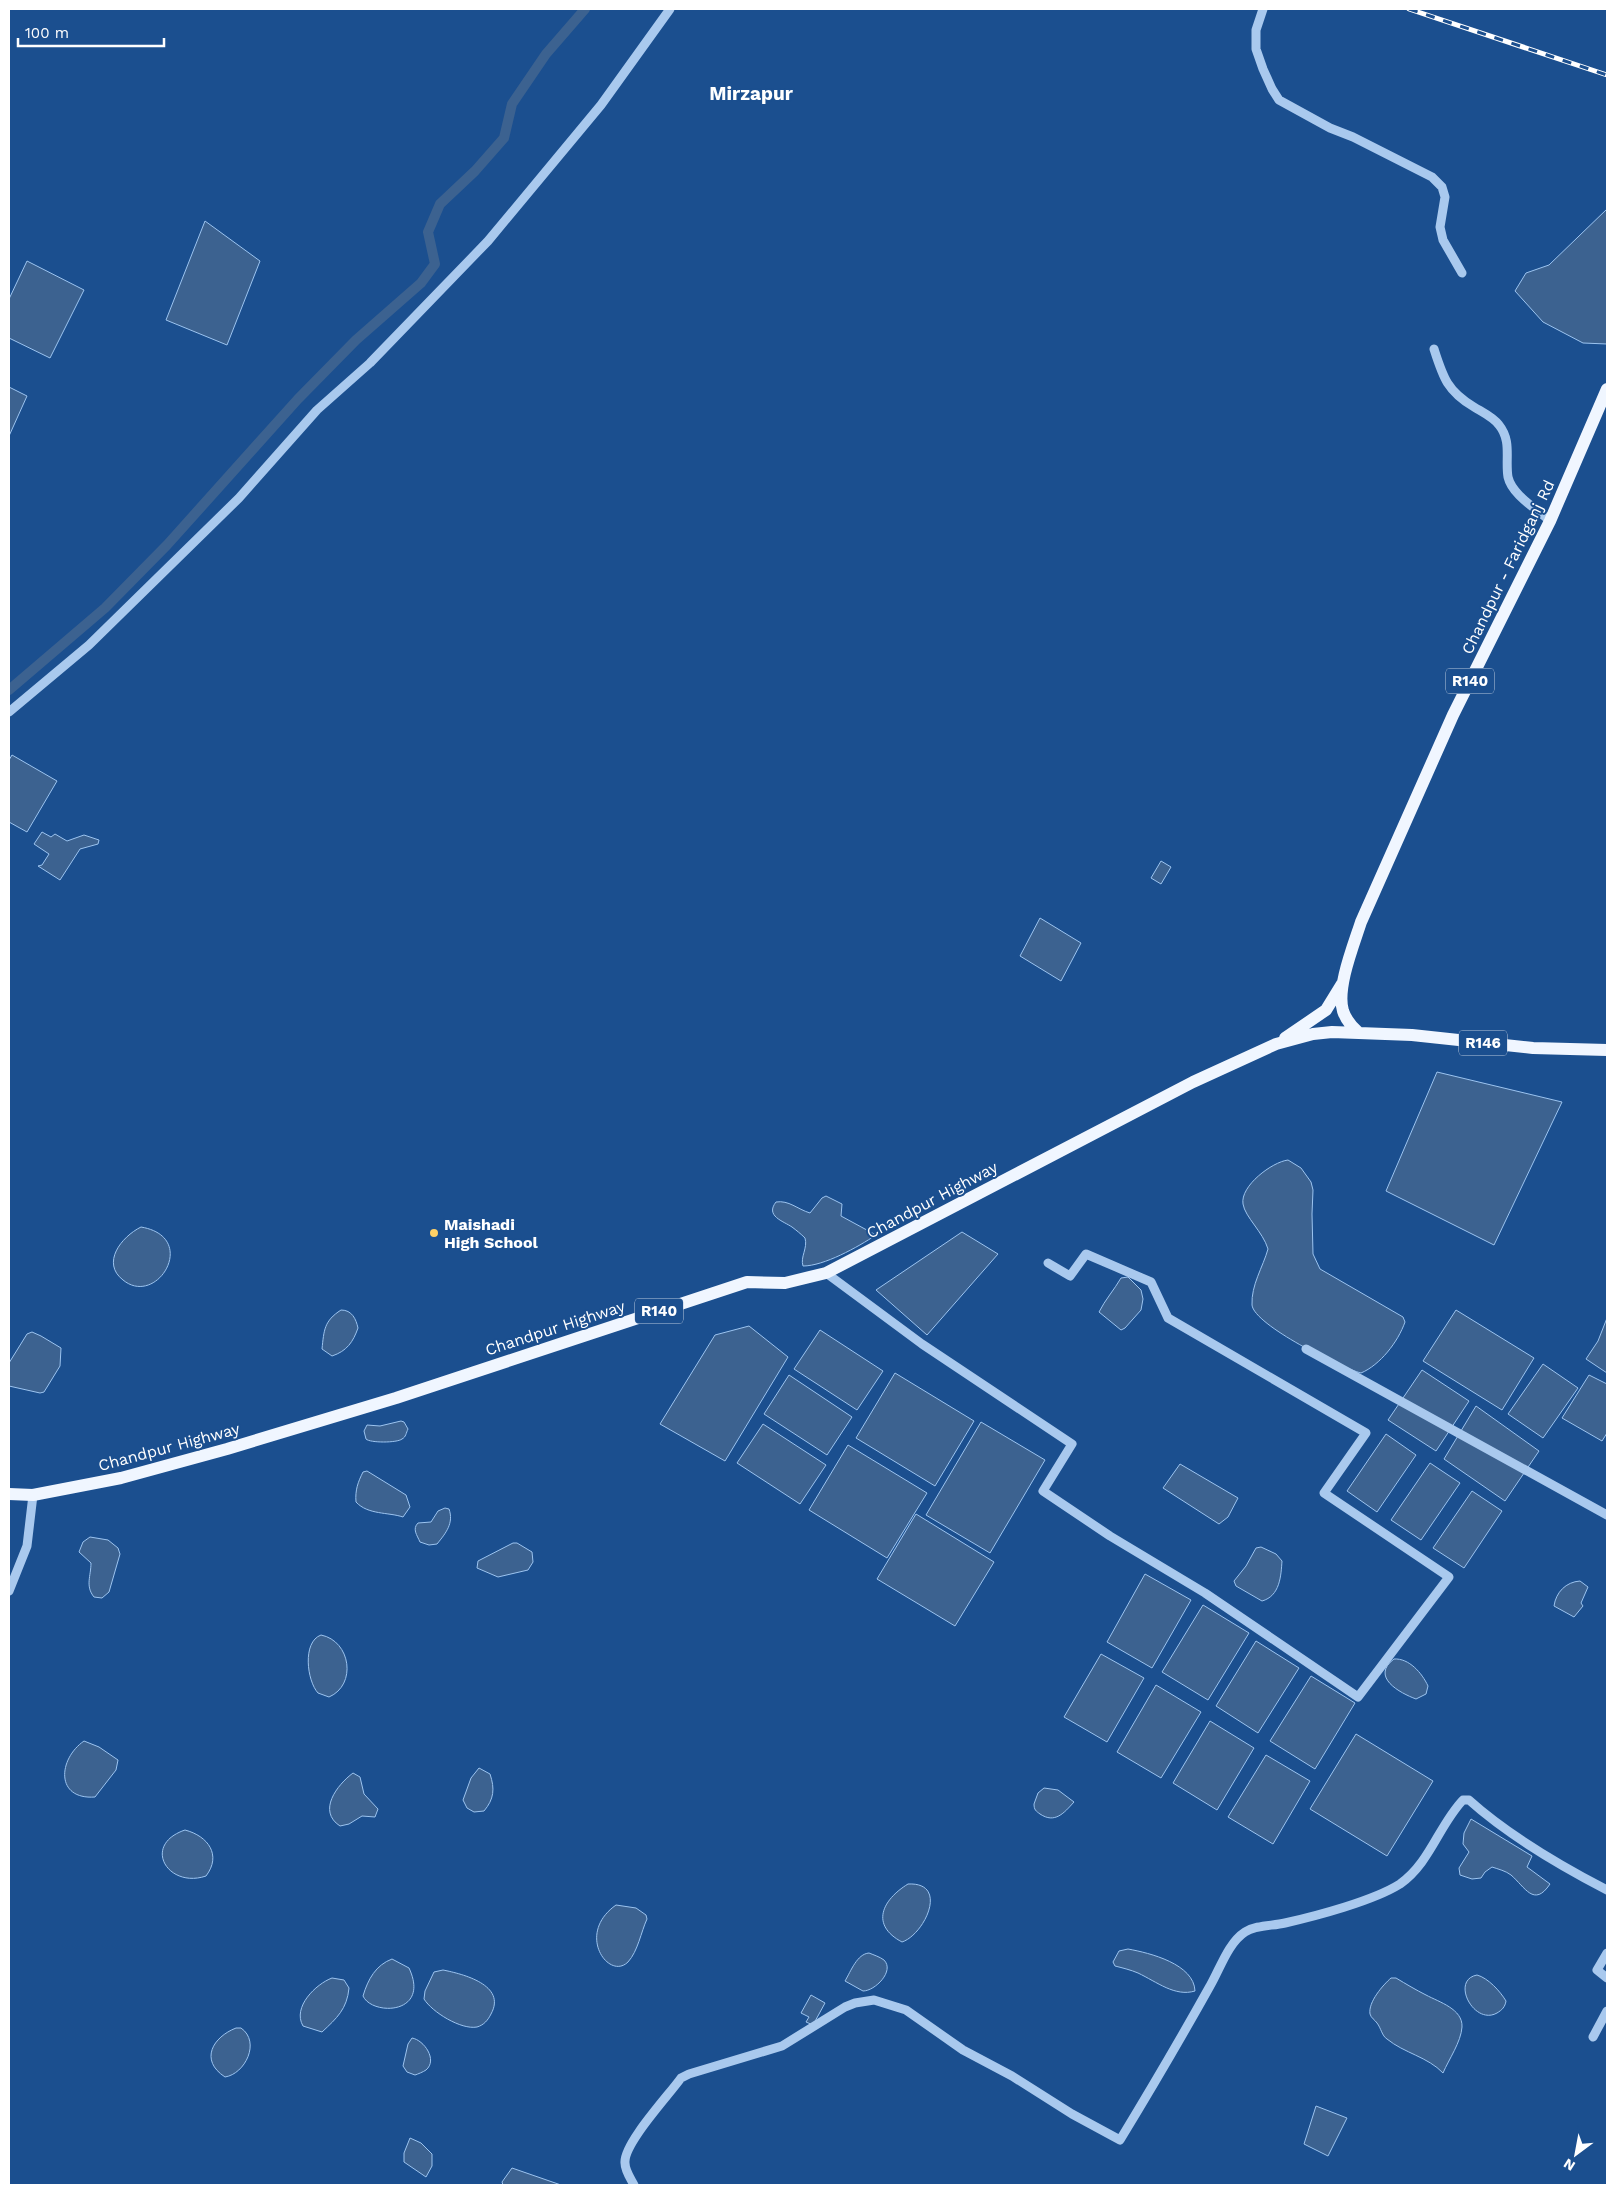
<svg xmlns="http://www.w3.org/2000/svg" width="1616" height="2194" font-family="'Work Sans',sans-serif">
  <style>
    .water { fill: #3c6290; stroke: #9cc4f0 }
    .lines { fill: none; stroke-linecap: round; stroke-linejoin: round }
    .canal { stroke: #3c6290; stroke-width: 10 }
    .minor { stroke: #a9c9ee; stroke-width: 9 }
    .major { stroke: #f0f6ff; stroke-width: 12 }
    .rail-casing { stroke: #fff; stroke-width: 5 }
    .rail { stroke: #1b4f8f; stroke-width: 3; stroke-dasharray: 9; stroke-linecap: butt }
    .poi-dot { fill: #ffd166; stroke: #1b4f8f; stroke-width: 2 }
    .labels { text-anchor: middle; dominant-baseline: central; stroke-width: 4; stroke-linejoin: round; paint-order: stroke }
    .shield { fill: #1b4f8f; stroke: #bbcadd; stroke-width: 1 }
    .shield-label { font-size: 15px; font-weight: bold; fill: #fff }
    .street-label { font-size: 16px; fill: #fff; stroke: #1b4f8f }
    .poi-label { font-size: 16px; font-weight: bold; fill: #fff; stroke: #1b4f8f; text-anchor: start }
    .quarter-label { font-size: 19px; font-weight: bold; fill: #fff; stroke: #1b4f8f }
  </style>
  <rect width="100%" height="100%" fill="#1b4f8f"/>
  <path class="water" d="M 1607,209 L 1607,344 L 1583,343 L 1543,322 L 1515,291 L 1526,273 L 1549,265 Z
    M 205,221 L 260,261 L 227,345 L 166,320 Z
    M 27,261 L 84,290 L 50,358 L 9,338 L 9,299 Z
    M 9,387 L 27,396 L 9,436 Z
    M 12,755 L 57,781 L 27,832 L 9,822 L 9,760 Z
    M 42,832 L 51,837 L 55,834 L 67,841 L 84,835 L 99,840 L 98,844 L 80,849 L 60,880 L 38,866 L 42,865 L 49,854 L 34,844 Z
    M 1161,861 L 1171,867 L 1161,884 L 1151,878 Z
    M 1040,918 L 1081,943 L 1061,981 L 1020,956 Z
    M 1437,1072 L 1562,1102 L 1494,1245 L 1386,1191 Z
    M 1288,1160 L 1301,1168 L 1311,1182 L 1313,1190 L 1312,1214 L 1313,1254 L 1320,1269 L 1403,1317 L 1405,1322 C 1398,1342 1380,1365 1361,1373 C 1341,1368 1254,1325 1252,1305 C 1251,1285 1263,1267 1268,1249 C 1263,1232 1245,1217 1243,1204 C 1240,1186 1272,1162 1288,1160 Z
    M 826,1196 L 842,1204 L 841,1216 L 876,1235 C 858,1247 824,1266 803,1266 C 800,1257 808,1248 805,1238 C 801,1234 796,1230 792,1227 C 783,1221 765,1216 776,1202 C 789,1200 797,1209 810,1213 L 822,1198 Z
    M 141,1227 C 200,1237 157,1308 123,1280 C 101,1263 121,1237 141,1227 Z
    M 962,1232 L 998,1254 L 927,1335 L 876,1290 Z
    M 1128,1277 L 1141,1290 L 1143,1299 L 1141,1310 L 1125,1328 L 1121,1330 L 1099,1312 C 1105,1300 1114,1290 1121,1278 Z
    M 341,1310 C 352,1310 356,1319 358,1328 C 353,1342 347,1351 332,1356 L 322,1349 C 324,1330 324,1321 341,1310 Z
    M 1456,1310 L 1534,1358 L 1502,1410 L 1423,1361 Z
    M 1607,1318 L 1607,1373 L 1586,1359 L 1598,1341 Z
    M 749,1326 L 788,1357 L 725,1461 L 660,1424 L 715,1335 Z
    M 820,1330 L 883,1371 L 857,1410 L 794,1369 Z
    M 32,1332 L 41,1336 L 61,1348 L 60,1366 L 44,1392 L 40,1393 L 9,1386 L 9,1363 L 27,1334 Z
    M 1543,1364 L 1578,1388 L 1543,1438 L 1508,1414 Z
    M 1422,1370 L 1469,1401 L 1436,1451 L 1388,1420 Z
    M 895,1373 L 974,1421 L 935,1486 L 856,1438 Z
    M 789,1375 L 852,1417 L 827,1455 L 764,1414 Z
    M 1589,1375 L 1607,1384 L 1607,1433 L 1602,1441 L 1562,1418 Z
    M 1476,1406 L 1539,1451 L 1505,1501 L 1444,1459 Z
    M 401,1421 L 404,1422 L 408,1429 C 406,1433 406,1437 402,1439 C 397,1443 370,1443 366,1439 L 364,1431 L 367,1425 L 380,1426 Z
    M 981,1422 L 1045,1460 L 990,1553 L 926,1515 Z
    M 763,1424 L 826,1465 L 800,1504 L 737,1463 Z
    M 1386,1434 L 1416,1455 L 1377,1512 L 1347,1491 Z
    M 848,1445 L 927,1493 L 887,1558 L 809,1510 Z
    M 1430,1463 L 1460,1483 L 1421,1540 L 1391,1520 Z
    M 1180,1464 L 1238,1498 L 1228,1517 L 1219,1524 L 1163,1488 Z
    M 367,1471 L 406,1495 L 410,1507 L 403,1517 C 388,1512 368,1515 356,1502 C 355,1490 358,1482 363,1472 Z
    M 1472,1491 L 1502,1511 L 1464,1568 L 1433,1548 Z
    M 445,1508 L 449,1509 C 454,1523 446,1533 437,1544 L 429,1545 L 420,1542 C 417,1535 412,1529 418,1523 L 431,1522 L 438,1511 Z
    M 916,1514 L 994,1562 L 955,1626 L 877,1579 Z
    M 90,1537 L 108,1540 L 118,1548 L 120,1554 L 109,1592 L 102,1598 L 94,1597 C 85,1586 91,1576 91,1563 L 79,1552 L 83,1542 Z
    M 513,1543 L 517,1543 L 532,1552 L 533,1562 L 528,1570 L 498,1577 L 477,1568 L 478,1561 Z
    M 1261,1547 L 1276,1554 L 1282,1561 C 1281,1576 1280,1596 1262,1601 L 1236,1586 L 1234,1581 L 1246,1566 L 1256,1548 Z
    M 1145,1574 L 1191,1600 L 1152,1668 L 1107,1642 Z
    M 1580,1581 L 1588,1587 L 1581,1603 L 1583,1606 L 1574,1617 L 1554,1606 C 1556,1592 1566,1582 1580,1581 Z
    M 1203,1605 L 1249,1633 L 1208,1700 L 1162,1672 Z
    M 321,1635 C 351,1641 357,1685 329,1697 L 318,1693 C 307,1681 302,1642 321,1635 Z
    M 1256,1641 L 1299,1668 L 1258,1733 L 1216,1706 Z
    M 1101,1654 L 1144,1678 L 1107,1742 L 1064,1717 Z
    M 1394,1659 C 1409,1658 1422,1673 1428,1686 L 1426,1694 L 1416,1699 C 1400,1693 1370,1677 1394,1659 Z
    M 1311,1676 L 1355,1703 L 1315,1769 L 1270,1741 Z
    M 1156,1685 L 1201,1712 L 1161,1778 L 1117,1752 Z
    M 1210,1721 L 1254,1748 L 1217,1810 L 1173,1783 Z
    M 1356,1734 L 1433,1781 L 1387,1856 L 1310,1809 Z
    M 84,1741 L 99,1747 L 118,1760 L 116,1770 L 95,1797 C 55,1800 58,1759 84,1741 Z
    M 1266,1755 L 1310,1781 L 1273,1844 L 1228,1817 Z
    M 479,1768 L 490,1774 C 495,1789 494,1799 484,1811 L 474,1812 L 467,1808 L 463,1800 L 471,1778 Z
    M 353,1773 L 360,1777 L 364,1794 L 378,1809 L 375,1817 L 362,1816 L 349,1824 L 340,1826 C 317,1811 337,1785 353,1773 Z
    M 1044,1788 L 1058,1790 L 1074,1802 C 1064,1813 1055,1824 1040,1814 C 1036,1811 1034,1810 1034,1804 L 1038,1793 Z
    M 1471,1819 L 1532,1856 L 1527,1867 L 1550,1884 C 1534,1908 1525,1887 1511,1875 C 1506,1871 1498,1869 1492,1867 L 1485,1872 L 1481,1878 L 1472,1879 L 1460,1875 L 1459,1868 L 1469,1852 L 1463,1844 L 1464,1833 Z
    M 185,1830 C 208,1836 222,1855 206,1876 C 168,1889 141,1845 185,1830 Z
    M 908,1884 C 950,1882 924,1935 902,1942 C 870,1925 882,1900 908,1884 Z
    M 616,1905 L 636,1908 L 646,1915 L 647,1919 C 641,1932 638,1951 628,1962 C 609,1981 575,1934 616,1905 Z
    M 1128,1949 C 1150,1953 1194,1964 1195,1991 C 1175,1997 1157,1982 1138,1973 C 1131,1970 1123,1968 1115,1966 L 1113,1962 L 1119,1951 Z
    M 869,1953 C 874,1955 880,1957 884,1960 C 895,1971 875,1991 863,1991 L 845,1981 C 851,1971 857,1954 869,1953 Z
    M 392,1959 L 409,1968 C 431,2015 372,2016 363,1996 C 368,1979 376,1965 392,1959 Z
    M 443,1970 C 463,1974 507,1985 491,2014 C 488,2020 484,2025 477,2027 C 461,2030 432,2012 424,1999 L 425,1991 L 434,1972 Z
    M 1477,1975 C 1488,1978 1500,1991 1506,2001 C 1505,2007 1502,2010 1497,2013 C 1474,2026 1450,1980 1477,1975 Z
    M 332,1978 L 344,1980 L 349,1988 C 347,2009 337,2018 322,2032 L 303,2026 C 292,2007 316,1984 332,1978 Z
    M 1391,1978 L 1396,1978 C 1406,1984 1416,1990 1426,1995 C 1439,2002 1463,2009 1462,2027 C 1461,2042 1449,2059 1443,2073 C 1428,2057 1404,2053 1387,2039 C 1382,2036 1381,2028 1377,2023 C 1375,2020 1371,2018 1370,2014 C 1368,2002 1383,1985 1391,1978 Z
    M 811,1995 L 825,2003 L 813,2025 L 806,2022 L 809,2017 L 801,2013 Z
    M 236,2028 L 241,2028 C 261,2042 245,2074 225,2077 C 199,2060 213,2037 236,2028 Z
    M 412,2038 C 424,2040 438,2060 426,2070 C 423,2072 418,2074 415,2075 L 407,2072 L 403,2066 L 408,2044 Z
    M 1316,2106 L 1347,2118 L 1328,2156 L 1304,2144 Z
    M 410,2138 L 421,2143 L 432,2154 L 432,2166 L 426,2177 L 404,2162 L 404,2153 Z
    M 512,2168 L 561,2185 L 503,2185 L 502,2182 Z"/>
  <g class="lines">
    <path class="canal" d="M 9,690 L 105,608 L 167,545 L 298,399 L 356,340 L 421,283 L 435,264 L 428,232 L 440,204 L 475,171 L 504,138 L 512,104 L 546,54 L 585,9"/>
    <path class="minor" d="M 1263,9 L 1256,30 L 1256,49 L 1263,69 L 1272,89 L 1279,100 L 1330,128 L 1353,137 L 1432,177 L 1442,187 L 1445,197 L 1440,227 L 1443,240 L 1462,273
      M 1434,349 C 1443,377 1447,391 1474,407 C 1482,412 1493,417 1499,425 C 1512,441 1505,459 1508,477 C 1512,495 1537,509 1550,521
      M 9,712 L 89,645 L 239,498 L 317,410 L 370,363 L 488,241 L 601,105 L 670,9
      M 826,1273 L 922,1344 L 1072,1444 L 1043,1491 L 1110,1536 L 1205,1593 L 1358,1697 L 1449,1577 L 1324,1493 L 1366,1433 L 1168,1318 L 1151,1282 L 1086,1254 L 1070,1276 L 1048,1263
      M 1306,1349 L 1607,1515
      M 9,1591 L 27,1546 L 33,1495
      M 1607,1953 L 1597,1970 L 1607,1978
      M 1593,2037 L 1607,2011
      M 634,2185 C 631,2179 625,2171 625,2163 C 623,2144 669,2095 681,2078 L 689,2074 L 782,2046 L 845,2007 L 855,2003 L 874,2000 L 906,2010 L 963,2050 L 1012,2076 L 1072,2114 L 1120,2140 C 1151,2089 1181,2038 1210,1986 C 1220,1969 1228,1943 1245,1932 C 1256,1925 1272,1926 1285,1923 C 1316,1916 1373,1901 1400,1884 C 1430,1863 1439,1825 1463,1800 L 1469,1800 C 1509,1836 1559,1865 1607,1890"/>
    <path class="major" d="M 1359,1033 C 1352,1027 1346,1020 1343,1011 C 1336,988 1354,944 1361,922 L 1453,715 L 1550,521 L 1607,389
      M 1285,1038 L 1326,1010 L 1342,984
      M 9,1494 L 33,1495 L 121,1478 L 227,1449 L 396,1398 L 747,1282 L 785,1283 L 826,1273 L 1193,1082 L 1276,1044 L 1313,1034 L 1332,1032 L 1412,1035 L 1533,1048 L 1607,1050"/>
    <g class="rail-casing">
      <path id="rail" d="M 1409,9 L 1607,75"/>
    </g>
    <use href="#rail" class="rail"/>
  </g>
  <circle class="poi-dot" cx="434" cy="1233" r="5"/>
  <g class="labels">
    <g class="shield">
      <rect x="1446" y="668.5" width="48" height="25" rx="4"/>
      <rect x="1459" y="1030.5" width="48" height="25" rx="4"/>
      <rect x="635" y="1298.5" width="48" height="25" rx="4"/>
    </g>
    <g class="shield-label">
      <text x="1470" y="681">R140</text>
      <text x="1483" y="1043">R146</text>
      <text x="659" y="1311">R140</text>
    </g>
    <g class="street-label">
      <text transform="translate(1508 567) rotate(-64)">Chandpur - Faridganj Rd</text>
      <text transform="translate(932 1200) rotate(-28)">Chandpur Highway</text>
      <text transform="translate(555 1328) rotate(-18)">Chandpur Highway</text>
      <text transform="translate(169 1447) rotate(-15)">Chandpur Highway</text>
    </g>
    <g class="poi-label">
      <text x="444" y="1224">Maishadi<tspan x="444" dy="18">High School</tspan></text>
    </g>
    <g class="quarter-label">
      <text x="751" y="93">Mirzapur</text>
    </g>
  </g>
  <rect width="1616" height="2194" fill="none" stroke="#ffffff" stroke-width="20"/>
  <g transform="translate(1576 2154) rotate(212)" stroke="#1b4f8f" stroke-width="4" paint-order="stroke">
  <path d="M0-4L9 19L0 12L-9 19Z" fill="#ffffff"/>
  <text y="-8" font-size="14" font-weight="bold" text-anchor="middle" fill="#ffffff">N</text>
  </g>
  <path d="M18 38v8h146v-8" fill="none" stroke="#ffffff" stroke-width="2.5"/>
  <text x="25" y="38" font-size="15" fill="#ffffff" stroke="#1b4f8f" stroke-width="4" paint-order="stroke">100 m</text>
</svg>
